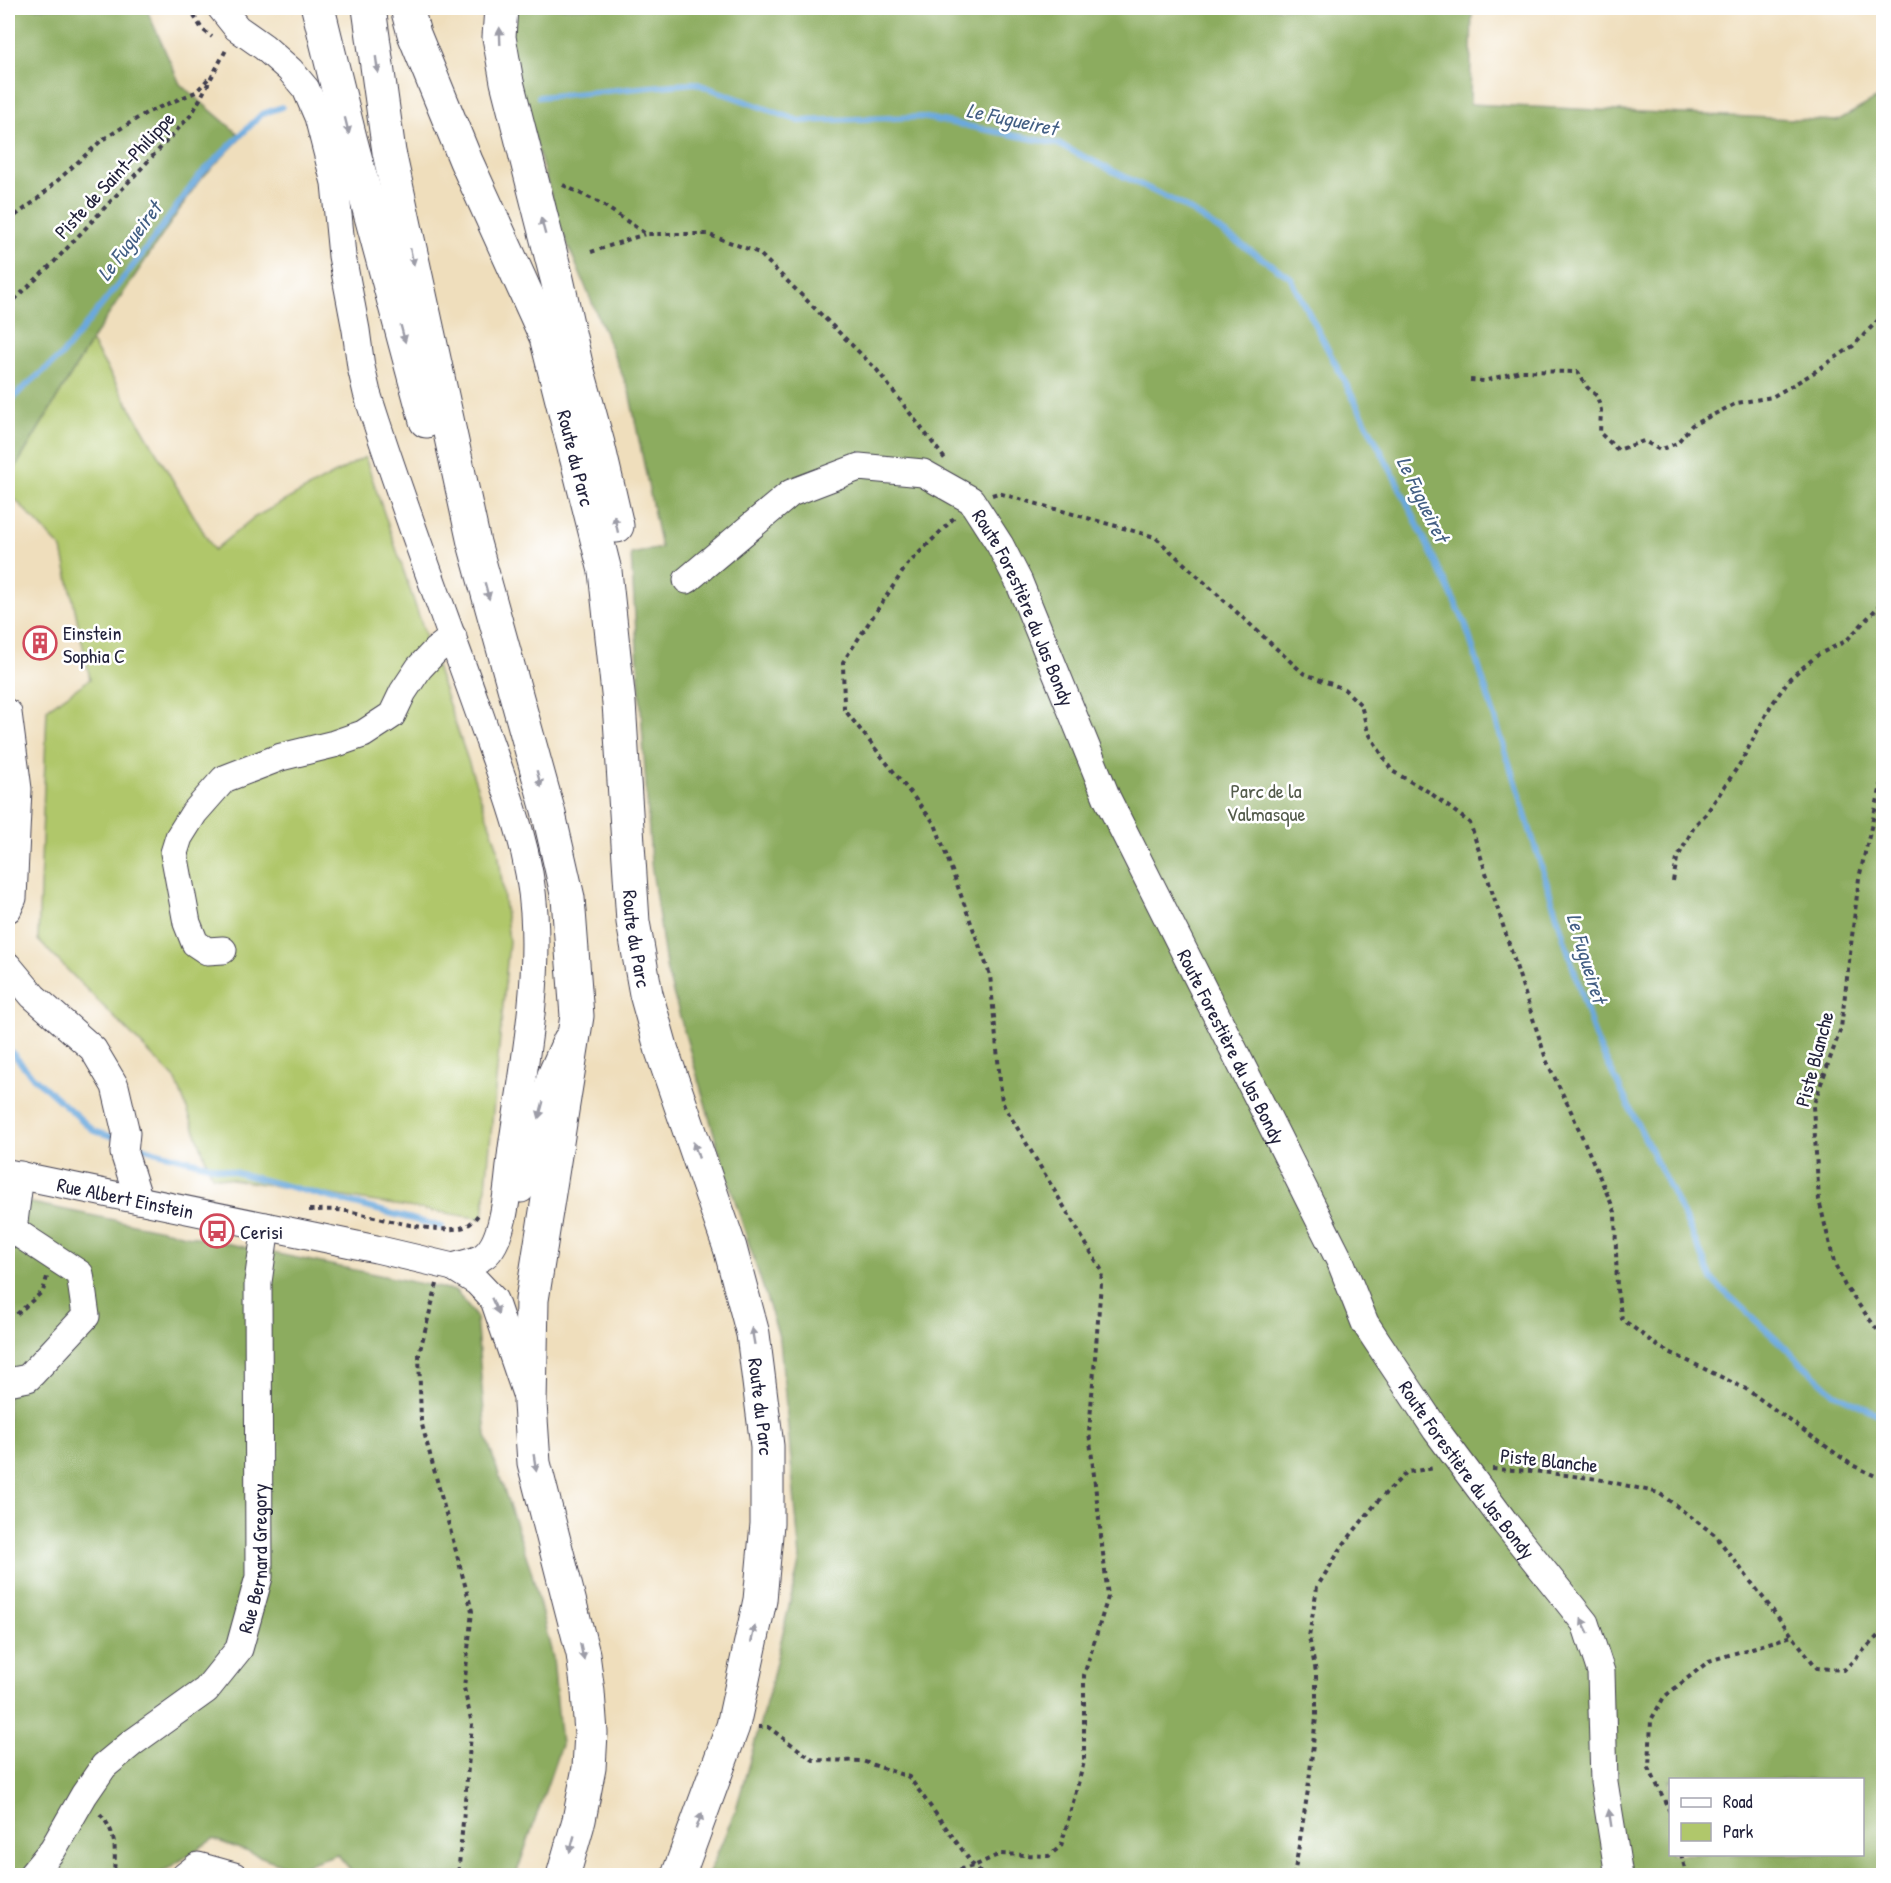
<svg xmlns="http://www.w3.org/2000/svg" width="1891" height="1883" font-family="'Patrick Hand',sans-serif">
  <style>
    .green { fill: #b0c76b; stroke: #697453; stroke-width: 1.5 }
    .forest { fill: #8cac5f; stroke: #57674d; stroke-width: 1.5; fill-rule: evenodd }
    .lines { fill: none; stroke-linecap: round; stroke-linejoin: round }
    .stream { stroke: #6ba9dd; stroke-width: 6 }
    .minor-casing { stroke: #413e4e; stroke-width: 29 }
    .major-casing { stroke: #413e4e; stroke-width: 35 }
    .path { stroke: #413e4e; stroke-width: 4; stroke-dasharray: 4.5 4.5; stroke-linecap: butt }
    .minor { stroke: #fff; stroke-width: 27 }
    .major { stroke: #fff; stroke-width: 33 }
    .oneway { fill: #9c9ca7 }
    .labels { text-anchor: middle; dominant-baseline: central; stroke-width: 5; stroke-linejoin: round; paint-order: stroke }
    .street-label { font-size: 20px; fill: #22223b; stroke: #fff }
    .poi-label { font-size: 20px; fill: #22223b; stroke: #fff; text-anchor: start }
    .park-label { font-size: 20px; fill: #545c4c; stroke: #fff }
    .water-label { font-size: 21px; font-style: italic; fill: #435f84; stroke: #fff }
  </style>
  <rect width="100%" height="100%" fill="#fff"/>
  <filter id="ink" filterUnits="userSpaceOnUse"><feTurbulence type="fractalNoise" baseFrequency=".0167" numOctaves="2"/><feDisplacementMap in="SourceGraphic" scale="12" xChannelSelector="R" yChannelSelector="G"/><feConvolveMatrix kernelMatrix="1 2 1 2 8 2 1 2 1" color-interpolation-filters="sRGB"/></filter>
  <filter id="wash" filterUnits="userSpaceOnUse"><feTurbulence type="fractalNoise" baseFrequency=".008" numOctaves="4" result="noise"/><feDisplacementMap in="SourceGraphic" scale="24" xChannelSelector="R" yChannelSelector="G"/><feGaussianBlur stdDeviation="1.35" result="paint"/><feColorMatrix in="noise" values="0 0 0 0 0 0 0 0 0 0 0 0 0 0 0 0 0 1.4 0 .05"/><feComposite in="paint" operator="in"/></filter>
  <g filter="url(#wash)">
    <rect width="100%" height="100%" fill="#efdebc"/>
    <path class="green" d="M 91,341 L 214,550 L 253,518 L 365,457 L 498,849 L 509,941 L 483,1219 L 212,1176 L 176,1080 L 38,940 L 47,709 L 90,679 L 62,549 L 8,492 L 8,480 Z"/>
    <path class="forest" d="M 8,8 L 146,8 L 180,84 L 242,137 L 198,182 L 91,341 L 8,480 Z
      M 496,8 L 1472,8 L 1470,104 L 1837,121 L 1883,95 L 1883,1875 L 708,1875 L 736,1809 L 769,1692 L 800,1559 L 780,1340 L 719,1151 L 667,972 L 651,863 L 631,554 L 661,548 L 629,391 L 560,226 ZM 1670,1780 L 1862,1780 L 1862,1854 L 1670,1854 Z
      M 8,1198 L 456,1291 L 476,1317 L 486,1436 L 531,1570 L 553,1658 L 561,1745 L 516,1875 L 355,1875 L 337,1854 L 294,1869 L 213,1839 L 158,1875 L 8,1876 Z"/>
    <g class="lines">
      <path class="stream" d="M 539,97 L 695,83 L 799,121 L 922,117 L 1058,144 L 1182,205 L 1290,277 L 1396,480 L 1465,623 L 1596,1040 L 1689,1227 L 1713,1281 L 1833,1392 L 1884,1417
        M 8,404 L 21,390 L 61,356 L 141,256 L 198,177 L 262,114 L 282,107
        M 8,1048 L 31,1075 L 94,1131 L 117,1138
        M 133,1144 L 154,1151 L 442,1227"/>
    </g>
  </g>
  <g filter="url(#ink)">
    <g class="lines">
      <g class="minor-casing">
        <g id="minor">
          <path d="M 221,8 L 237,28 L 264,47 L 290,70 L 306,89 L 318,117 L 335,183 L 342,256 L 356,330 L 361,367 L 367,393 C 401,501 442,608 480,715 C 502,779 530,845 534,913 C 539,989 524,1066 513,1141 C 508,1170 508,1238 484,1256 C 476,1262 462,1264 453,1267"/>
          <path id="s1" d="M 687,580 L 791,493 L 859,467 L 923,473 L 971,500 L 1000,545 L 1019,582 L 1107,798 L 1341,1263 L 1365,1323 L 1436,1430 L 1506,1524 L 1585,1623 L 1601,1672 L 1604,1782 L 1619,1876"/>
          <path d="M 8,713 L 18,789 L 13,898 L 8,909"/>
          <path d="M 223,950 L 207,951 L 195,943 L 187,923 L 174,853 L 179,837 L 194,813 L 224,779 L 281,757 L 334,744 L 363,734 L 392,715 L 403,692 L 419,668 L 435,651 L 453,637"/>
          <path d="M 8,966 L 33,996 L 93,1049 L 115,1086 L 126,1133 L 124,1153 L 139,1200"/>
          <path id="s2" d="M 8,1173 L 376,1249 L 453,1267 L 470,1268"/>
          <path d="M 521,1189 L 551,1075 L 567,1039"/>
          <path d="M 453,1267 L 477,1282 L 494,1300 L 526,1394"/>
          <path d="M 8,1382 L 28,1378 L 86,1316 L 80,1274 L 13,1230 L 20,1175"/>
          <path id="s3" d="M 31,1876 L 53,1849 L 84,1795 L 104,1766 L 132,1743 L 206,1690 L 239,1649 L 259,1577 L 258,1282 L 266,1226"/>
          <path d="M 185,1876 L 198,1866 L 234,1876"/>
        </g>
      </g>
      <g class="major-casing">
        <g id="major">
          <path d="M 318,8 L 350,138 L 426,421"/>
          <path d="M 369,8 L 389,152 L 474,543 L 548,810 L 568,898 L 577,1016 L 532,1300 L 530,1404 L 534,1463 L 583,1654 L 588,1692 L 591,1733 L 589,1768 L 579,1820 L 563,1876"/>
          <path id="s4" d="M 407,8 L 414,34 L 466,161 L 546,337 L 605,571 L 619,703 L 633,922 L 646,994 L 662,1051 L 730,1248 L 753,1334 L 767,1446 L 767,1524 L 760,1600 L 733,1726 L 678,1876"/>
          <path d="M 501,8 L 499,37 L 507,82 L 557,279 L 576,364 L 598,444 L 617,526"/>
        </g>
      </g>
      <path class="path" d="M 189,8 L 202,29 L 212,37
        M 563,185 L 600,203 L 646,234 L 707,234 L 759,253 L 877,370 L 945,459
        M 8,221 L 35,201 L 102,140 L 146,113 L 196,92 L 208,79
        M 591,252 L 645,234
        M 8,306 L 55,261 L 192,114 L 227,48
        M 1470,380 L 1484,381 L 1520,371 L 1578,372 L 1587,387 L 1597,396 L 1601,410 L 1600,433 L 1618,450 L 1644,441 L 1660,450 L 1677,443 L 1692,425 L 1737,403 L 1772,397 L 1810,375 L 1853,346 L 1884,314
        M 992,495 L 998,493 L 1155,537 L 1303,673 L 1344,689 L 1361,705 L 1368,732 L 1392,771 L 1429,792 L 1470,823 L 1547,1062 L 1570,1109 L 1615,1212 L 1617,1290 L 1622,1319 L 1659,1347 L 1746,1389 L 1852,1465 L 1884,1480
        M 1884,773 L 1859,878 L 1841,1028 L 1813,1106 L 1819,1200 L 1834,1262 L 1845,1286 L 1884,1339
        M 1673,881 L 1677,859 L 1695,825 L 1706,814 L 1741,762 L 1770,707 L 1790,678 L 1819,654 L 1846,641 L 1879,606 L 1884,605
        M 1884,1074 L 1884,1137
        M 309,1210 C 322,1210 335,1209 347,1211 C 375,1216 438,1236 464,1227 C 470,1225 474,1220 478,1215
        M 437,1284 L 419,1354 L 421,1421 L 472,1611 L 464,1688 L 472,1724 L 458,1876
        M 8,1315 L 16,1315 L 43,1291 L 47,1277
        M 1492,1469 L 1533,1471 L 1598,1479 L 1659,1493 L 1715,1535 L 1817,1668 L 1844,1670 L 1884,1630
        M 758,1727 L 768,1727 L 813,1760 L 862,1761 L 909,1777 L 974,1866 L 984,1876
        M 1670,1812 L 1649,1768 L 1651,1720 L 1664,1697 L 1709,1661 L 1792,1636
        M 100,1814 C 118,1835 115,1850 114,1876
        M 1681,1854 L 1687,1876
        M 933,1876 L 974,1866 L 1000,1854 L 1049,1856 L 1061,1846 L 1084,1762 L 1084,1675 L 1108,1597 L 1089,1432 L 1102,1271 L 1002,1102 L 990,975 L 935,824 L 844,709 L 843,662 L 907,565 L 956,516
        M 1294,1876 L 1308,1790 L 1316,1717 L 1316,1672 L 1309,1637 L 1317,1587 L 1343,1545 L 1377,1502 L 1407,1472 L 1436,1468"/>
      <use href="#minor" class="minor"/>
      <use href="#major" class="major"/>
    </g>
    <defs><path id="oneway-solid" d="M-6-.8H1V-3.2L6.5 0L1 3.2V.8H-6Z" transform="scale(1.5)"/></defs>
    <g class="oneway">
      <use href="#oneway-solid" transform="translate(500 36) rotate(-92)"/>
      <use href="#oneway-solid" transform="translate(377 65) rotate(82)"/>
      <use href="#oneway-solid" transform="translate(347 126) rotate(76)"/>
      <use href="#oneway-solid" transform="translate(543 226) rotate(-105)"/>
      <use href="#oneway-solid" transform="translate(412 257) rotate(78)"/>
      <use href="#oneway-solid" transform="translate(403 334) rotate(75)"/>
      <use href="#oneway-solid" transform="translate(616 524) rotate(-103)"/>
      <use href="#oneway-solid" transform="translate(487 591) rotate(75)"/>
      <use href="#oneway-solid" transform="translate(539 779) rotate(75)"/>
      <use href="#oneway-solid" transform="translate(541 1110) rotate(105)"/>
      <use href="#oneway-solid" transform="translate(696 1150) rotate(-109)"/>
      <use href="#oneway-solid" transform="translate(495 1306) rotate(66)"/>
      <use href="#oneway-solid" transform="translate(753 1336) rotate(-100)"/>
      <use href="#oneway-solid" transform="translate(535 1463) rotate(81)"/>
      <use href="#oneway-solid" transform="translate(1585 1626) rotate(-116)"/>
      <use href="#oneway-solid" transform="translate(753 1634) rotate(-78)"/>
      <use href="#oneway-solid" transform="translate(582 1652) rotate(78)"/>
      <use href="#oneway-solid" transform="translate(1610 1818) rotate(-99)"/>
      <use href="#oneway-solid" transform="translate(699 1821) rotate(-70)"/>
      <use href="#oneway-solid" transform="translate(572 1844) rotate(106)"/>
    </g>
  </g>
  <defs>
    <g id="building-ring" transform="scale(1.725)"><circle r="9.5" fill="#fff" stroke="#d1495b" stroke-width="1.5"/><path d="M-4-6H4V6H1V3H-1V6H-4ZM-2.5-4.3h1.7v1.8h-1.7ZM.8-4.3h1.7v1.8H.8ZM-2.5-1h1.7V.8h-1.7ZM.8-1h1.7V.8H.8Z" fill="#d1495b"/></g>
    <g id="bus-ring" transform="scale(1.725)"><circle r="9.5" fill="#fff" stroke="#d1495b" stroke-width="1.5"/><path d="M-5-6H5V4H4V6H2V4H-2V6H-4V4H-5ZM-3.5-4V0h7V-4ZM-3.5 1.2v1.5H-2V1.2ZM2 1.2v1.5H3.5V1.2Z" fill="#d1495b"/></g>
  </defs>
  <g fill-rule="evenodd">
    <use href="#building-ring" x="40" y="643"/>
    <use href="#bus-ring" x="217" y="1231"/>
  </g>
  <g class="labels">
    <g class="street-label">
      <text transform="translate(114 175) rotate(-47)">Piste de Saint-Philippe</text>
      <text stroke="none"><textPath href="#s4" startOffset="482">Route du Parc</textPath></text>
      <text stroke="none"><textPath href="#s1" startOffset="448">Route Forestière du Jas Bondy</textPath></text>
      <text stroke="none"><textPath href="#s4" startOffset="968">Route du Parc</textPath></text>
      <text stroke="none"><textPath href="#s1" startOffset="934">Route Forestière du Jas Bondy</textPath></text>
      <text transform="translate(1814 1059) rotate(-75)">Piste Blanche</text>
      <text stroke="none"><textPath href="#s2" startOffset="120">Rue Albert Einstein</textPath></text>
      <text stroke="none"><textPath href="#s4" startOffset="1454">Route du Parc</textPath></text>
      <text transform="translate(1549 1460) rotate(6)">Piste Blanche</text>
      <text stroke="none"><textPath href="#s1" startOffset="1420">Route Forestière du Jas Bondy</textPath></text>
      <text stroke="none"><textPath href="#s3" startOffset="405">Rue Bernard Gregory</textPath></text>
    </g>
    <g class="poi-label">
      <text x="63" y="632">Einstein<tspan x="63" dy="23">Sophia C</tspan></text>
      <text x="240" y="1231">Cerisi</text>
    </g>
    <g class="park-label">
      <text x="1266" y="790">Parc de la<tspan x="1266" dy="23">Valmasque</tspan></text>
    </g>
    <g class="water-label">
      <text transform="translate(1012 119) rotate(12)">Le Fugueiret</text>
      <text transform="translate(129 241) rotate(-53)">Le Fugueiret</text>
      <text transform="translate(1423 499) rotate(64)">Le Fugueiret</text>
      <text transform="translate(1587 958) rotate(73)">Le Fugueiret</text>
    </g>
  </g>
  <rect width="1891" height="1883" fill="none" stroke="#fff" stroke-width="30"/>
  <rect x="1669" y="1778" width="195" height="78" fill="#ffffff" stroke="#a7a7b1" stroke-width="1.5"/>
  <rect x="1681" y="1798" width="30" height="9" fill="#ffffff" stroke="#a7a7b1" stroke-width="1.5"/>
  <text x="1723" y="1808" font-size="18" fill="#22223b">Road</text>
  <rect x="1681" y="1823" width="30" height="18" fill="#b0c76b" stroke="#a7a7b1" stroke-width="1.5"/>
  <text x="1723" y="1838" font-size="18" fill="#22223b">Park</text>
</svg>
